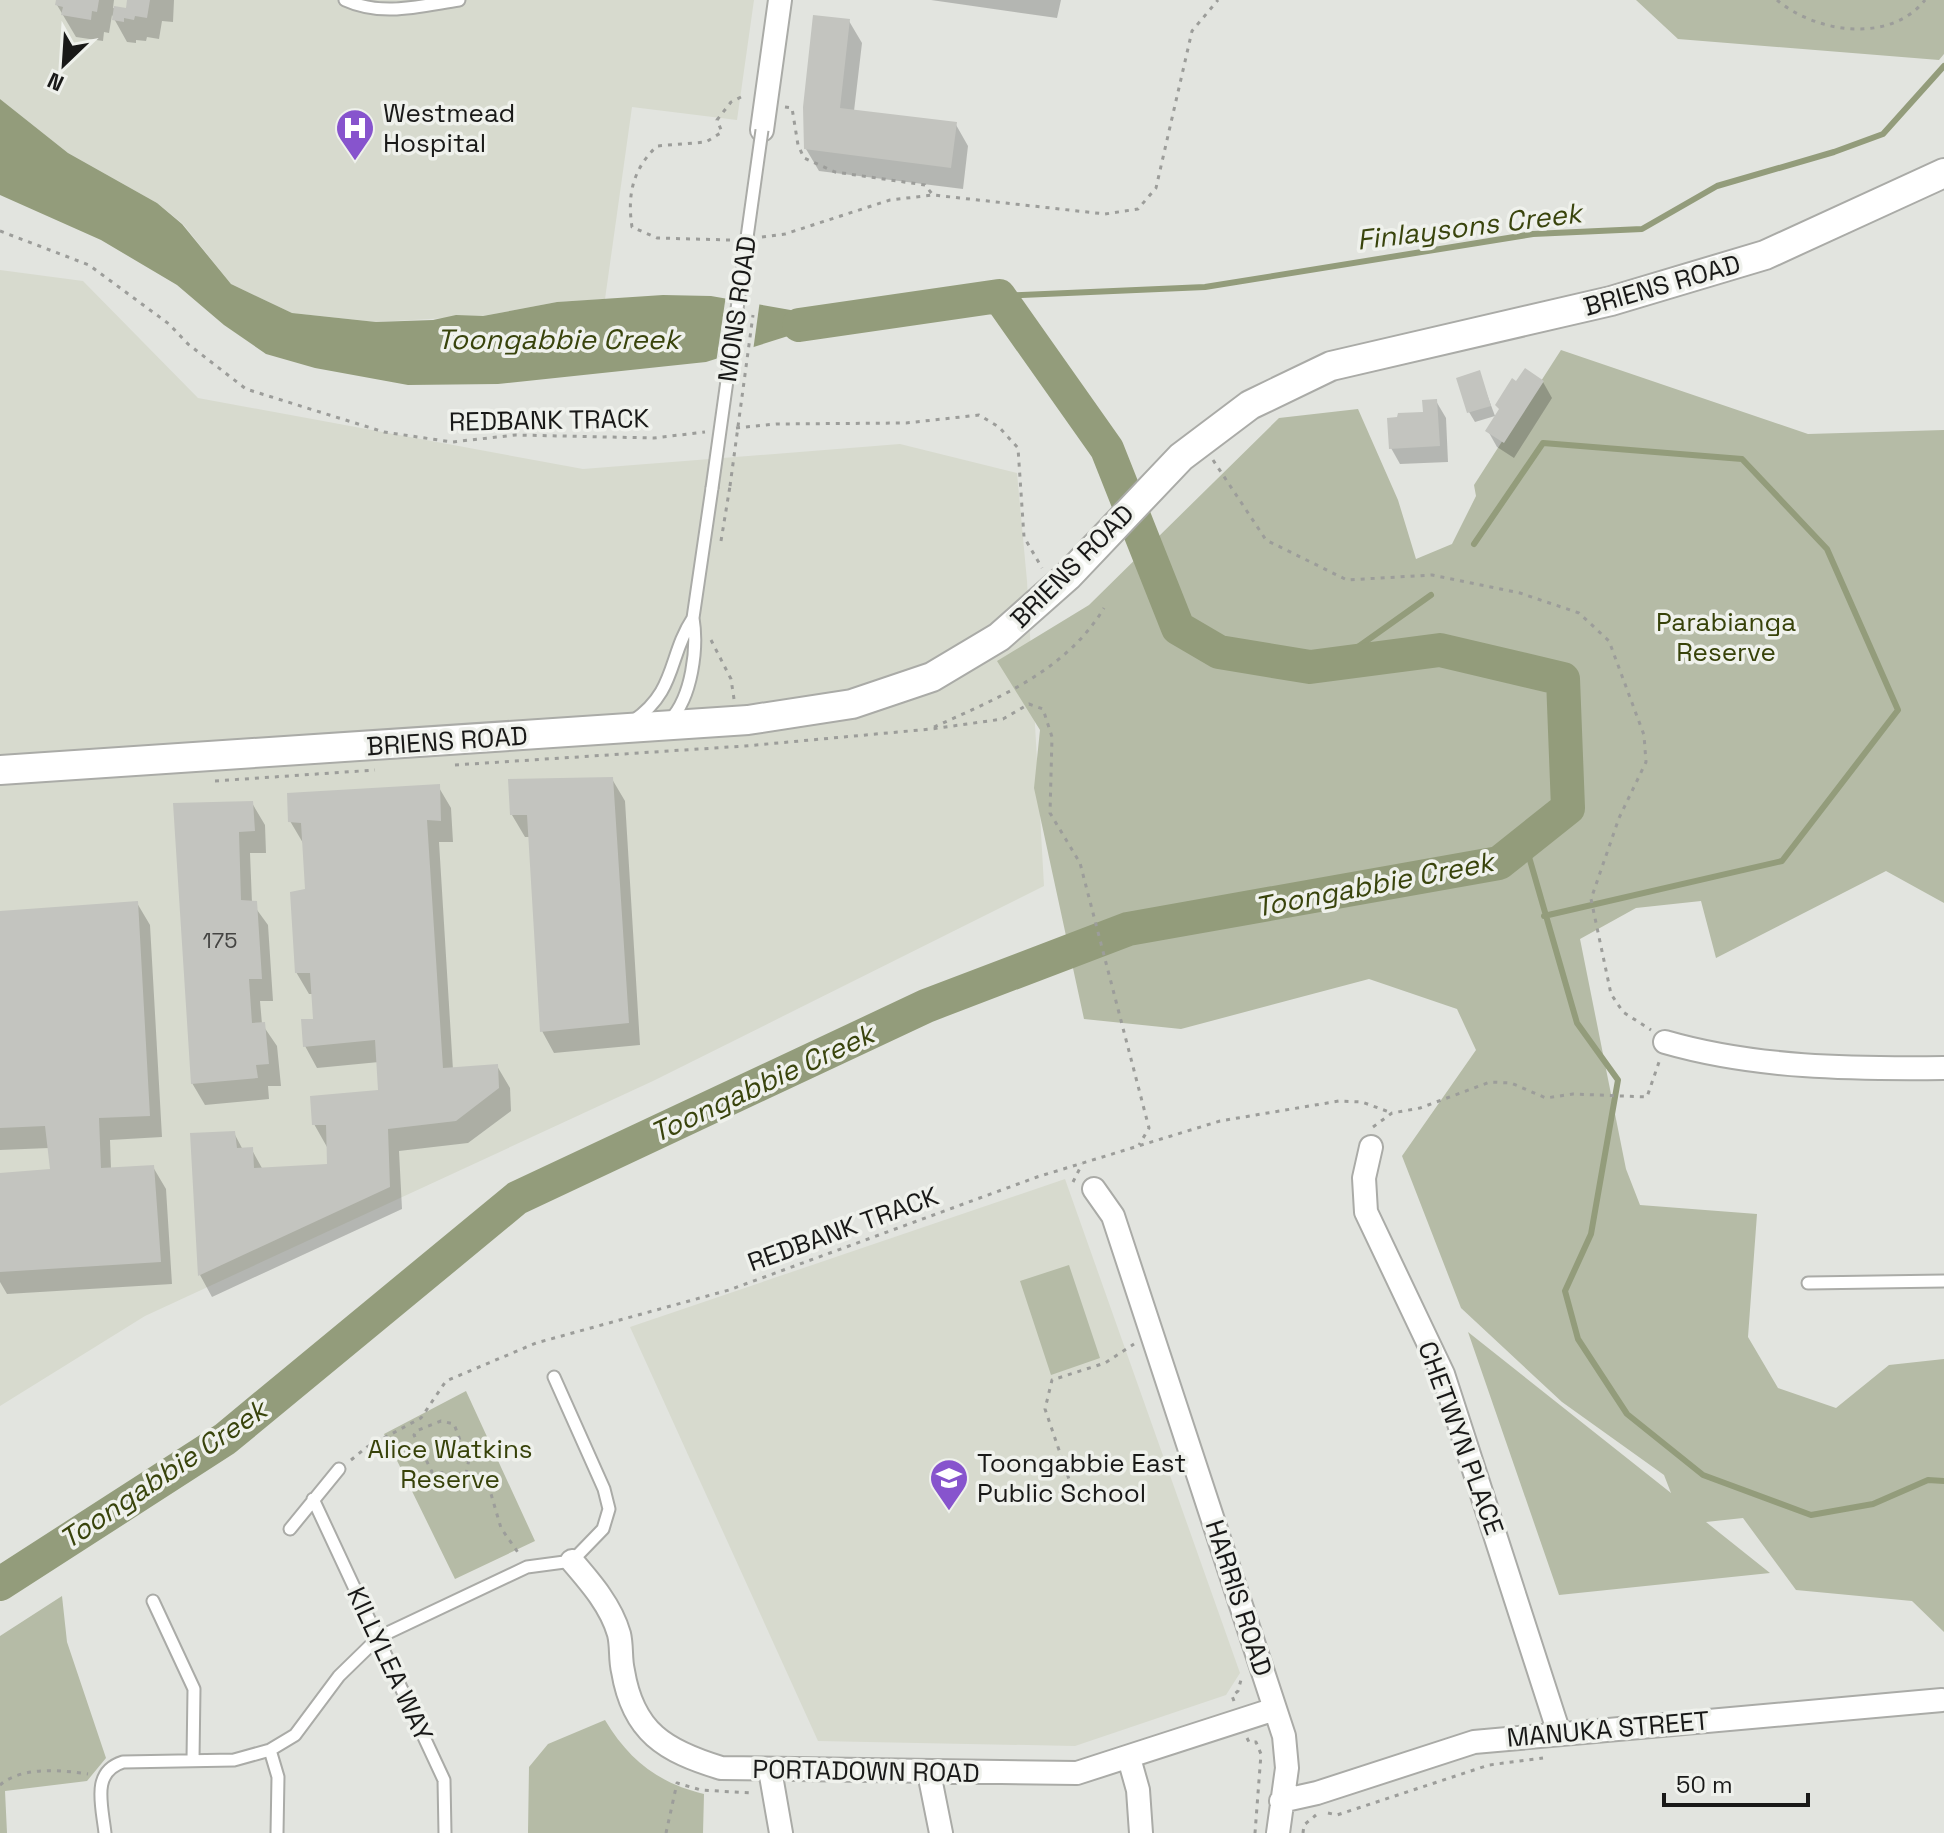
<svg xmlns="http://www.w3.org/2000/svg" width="1944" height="1833" font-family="'Space Grotesk',sans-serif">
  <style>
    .built { fill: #d7dace }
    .green { fill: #b5bba6 }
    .water { fill: #939c7b }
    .pier { fill: #e2e4df }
    .shadow { fill: #0003 }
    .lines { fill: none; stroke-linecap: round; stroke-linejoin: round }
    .stream { stroke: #939c7b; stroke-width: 6 }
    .river { stroke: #939c7b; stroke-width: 34 }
    .building { fill: #c3c4bf }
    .service-casing { stroke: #aaaba7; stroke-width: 15 }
    .minor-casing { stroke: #aaaba7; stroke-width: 26 }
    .tertiary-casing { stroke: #aaaba7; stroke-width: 32 }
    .path { stroke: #9c9d9a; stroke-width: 3; stroke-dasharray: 4 6; stroke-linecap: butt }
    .service { stroke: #fff; stroke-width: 11 }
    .minor { stroke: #fff; stroke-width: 22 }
    .tertiary { stroke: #fff; stroke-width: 28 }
    .service-bridge-casing { stroke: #aaaba7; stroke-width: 15; stroke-linecap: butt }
    .path-bridge { stroke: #9c9d9a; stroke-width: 3; stroke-dasharray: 4 6; stroke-linecap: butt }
    .service-bridge { stroke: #fff; stroke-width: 11 }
    .labels { text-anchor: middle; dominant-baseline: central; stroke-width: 7; stroke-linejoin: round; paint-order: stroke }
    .number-label { font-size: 22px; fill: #444442 }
    .poi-label { font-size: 26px; fill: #191918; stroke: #eff1ec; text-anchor: start }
    .street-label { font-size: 26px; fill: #191918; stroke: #eff1ec }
    .park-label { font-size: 26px; fill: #374209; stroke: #eff1ec }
    .water-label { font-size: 28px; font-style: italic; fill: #39440c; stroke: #eff1ec }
  </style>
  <rect width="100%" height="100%" fill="#e2e4df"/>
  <path class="built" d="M 0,0 L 754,0 L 737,120 L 632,107 L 605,299 L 557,302 L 483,316 L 376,322 L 292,313 L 231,284 L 183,224 L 157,203 L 68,153 L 0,99 Z
    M 0,270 L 83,281 L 198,398 L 583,469 L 900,444 L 1017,473 L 1027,581 L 1044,886 L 653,1081 L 145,1316 L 0,1406 Z
    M 1065,1179 L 1240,1673 L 1226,1695 L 1075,1746 L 818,1741 L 630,1327 Z"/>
  <path class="green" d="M 1636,0 L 1944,0 L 1944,54 L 1939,60 L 1678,39 Z
    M 1561,350 L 1808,434 L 1944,430 L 1944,903 L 1886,871 L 1716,958 L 1701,901 L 1636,908 L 1580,939 L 1626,1169 L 1640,1205 L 1757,1214 L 1748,1337 L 1778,1388 L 1836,1408 L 1889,1365 L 1944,1359 L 1944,1632 L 1912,1601 L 1796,1590 L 1743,1518 L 1706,1522 L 1770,1573 L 1559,1595 L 1468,1332 L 1671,1493 L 1664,1475 L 1562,1402 L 1461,1308 L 1402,1156 L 1476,1050 L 1457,1009 L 1369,979 L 1181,1029 L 1084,1019 L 1034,788 L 1040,730 L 997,661 L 1089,605 L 1279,418 L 1358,409 L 1398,500 L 1416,559 L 1452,544 L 1476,496 L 1474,485 Z
    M 1069,1265 L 1100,1358 L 1051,1375 L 1020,1281 Z
    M 466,1391 L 535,1541 L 455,1579 L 384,1434 Z
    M 62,1596 L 67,1642 L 106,1758 L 87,1781 L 5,1791 L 7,1833 L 0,1833 L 0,1636 Z
    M 605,1720 C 629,1760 658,1783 704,1794 L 703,1833 L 528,1833 L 529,1767 L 548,1744 Z"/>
  <path class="water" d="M 0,99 L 68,153 L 157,203 L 182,224 L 231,284 L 292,313 L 376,322 L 433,320 L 456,315 L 483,316 L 557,302 L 663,295 L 711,296 L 842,319 L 706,362 L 498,384 L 408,385 L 315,368 L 266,354 L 224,325 L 177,285 L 101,240 L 0,195 Z"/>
  <path class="pier" d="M 726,295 L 760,300 L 753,351 L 716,363 Z"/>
  <path class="shadow" d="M 58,0 L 114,0 L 113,8 L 128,10 L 130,0 L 174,0 L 173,22 L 162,21 L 159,39 L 147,37 L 146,41 L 136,40 L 136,43 L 127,42 L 112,15 L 109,33 L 104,32 L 103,41 L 76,37 L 57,5 Z
    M 931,0 L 1061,0 L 1057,18 Z
    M 849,21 L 862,43 L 854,111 L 955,123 L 968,146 L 963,189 L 819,171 L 806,149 Z
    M 1479,373 L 1495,416 L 1475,422 L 1469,412 Z
    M 1543,382 L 1552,398 L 1514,458 L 1497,447 L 1488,431 L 1500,411 Z
    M 1436,401 L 1446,418 L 1448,462 L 1400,464 L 1391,448 L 1398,419 L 1425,413 Z
    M 612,779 L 625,801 L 640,1045 L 554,1053 L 542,1031 L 531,837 L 525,837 L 512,815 Z
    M 438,786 L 451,808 L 453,842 L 439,842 L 453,1070 L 497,1066 L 510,1088 L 511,1111 L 468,1143 L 399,1151 L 402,1209 L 212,1297 L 200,1275 L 234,1133 L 243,1150 L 252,1150 L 263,1170 L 329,1165 L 327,1147 L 314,1124 L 381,1092 L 379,1062 L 317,1068 L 305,1046 L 315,1021 L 313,994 L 309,994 L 296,972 L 307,891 L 303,843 L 290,821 Z
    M 252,803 L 265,825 L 266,853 L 250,853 L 252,903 L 268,925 L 273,1001 L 260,1001 L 262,1024 L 277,1046 L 281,1086 L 268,1086 L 269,1099 L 205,1105 L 192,1083 L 175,805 Z
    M 137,903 L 150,925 L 162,1137 L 110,1140 L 111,1169 L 153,1167 L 166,1189 L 172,1284 L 7,1294 L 0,1282 L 0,1175 L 52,1171 L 49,1148 L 0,1150 L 0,913 Z"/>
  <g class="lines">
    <path class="stream" d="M 999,296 L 1205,287 L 1533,234 L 1642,229 L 1717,186 L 1834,152 L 1883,134 L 1944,66
      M 1474,544 L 1543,443 L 1742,459 L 1827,549 L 1898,710 L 1782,861 L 1544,916
      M 1334,664 L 1431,595
      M 1525,843 L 1577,1023 L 1618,1080 L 1591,1234 L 1565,1291 L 1578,1339 L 1627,1414 L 1703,1475 L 1811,1515 L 1873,1504 L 1928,1480 L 1944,1481"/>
    <path class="river" d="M 0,1584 L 225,1439 L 517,1198 L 926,1006 L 1128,929 L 1499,863 L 1568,808 L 1563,679 L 1440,650 L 1310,667 L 1219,652 L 1178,628 L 1107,449 L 999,296 L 799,325"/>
  </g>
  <path class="building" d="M 56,0 L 99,0 L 97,12 L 92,11 L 91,20 L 61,15 L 63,7 L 55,5 Z
    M 127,0 L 150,0 L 147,18 L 135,16 L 134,20 L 124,18 L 124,22 L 112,20 L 114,6 L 126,8 Z
    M 813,15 L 850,19 L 840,108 L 957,122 L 951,168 L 804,149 L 803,107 Z
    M 1525,368 L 1544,381 L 1504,443 L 1485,431 L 1499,409 L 1495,405 L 1512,378 L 1516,381 Z
    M 1480,370 L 1491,406 L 1467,413 L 1456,378 Z
    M 1437,399 L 1440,446 L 1389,449 L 1387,418 L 1397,417 L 1398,413 L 1423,412 L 1422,400 Z
    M 613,777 L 629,1023 L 540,1032 L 527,815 L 510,815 L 508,779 Z
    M 440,784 L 441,821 L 427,820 L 443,1068 L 498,1064 L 499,1088 L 456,1121 L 388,1129 L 390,1187 L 198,1276 L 190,1133 L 235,1131 L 237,1148 L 253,1147 L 254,1168 L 327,1164 L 326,1125 L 312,1125 L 310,1096 L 378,1090 L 375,1040 L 303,1047 L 301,1019 L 313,1019 L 310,973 L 295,973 L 290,892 L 305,889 L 301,823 L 288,822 L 287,793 Z
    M 253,801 L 255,831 L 239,832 L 241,900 L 257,901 L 262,979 L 249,979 L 252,1023 L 265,1022 L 269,1064 L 256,1065 L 258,1078 L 191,1084 L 173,803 Z
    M 138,901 L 150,1116 L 99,1118 L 101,1168 L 154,1165 L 161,1262 L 0,1272 L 0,1173 L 50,1169 L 45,1126 L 0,1128 L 0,911 Z"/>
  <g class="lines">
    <g class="service-casing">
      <path id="service" d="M 345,0 C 382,17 420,6 459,0
        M 670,720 C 692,697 698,648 693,618 L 712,488
        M 633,721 C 677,691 668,656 693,618
        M 1808,1283 L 1944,1281
        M 313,1499 L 444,1780 L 445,1833
        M 290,1529 L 339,1469
        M 153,1601 L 194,1689 L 193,1759
        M 270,1750 L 278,1777 L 277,1833
        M 105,1833 C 102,1805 91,1772 123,1762 L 234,1760 L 270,1750 L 295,1735 L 339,1676 L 379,1637 L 527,1567 L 572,1561 L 603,1529 L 609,1509 L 604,1489 L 554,1377"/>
    </g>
    <g class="minor-casing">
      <path id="minor" d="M 762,130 L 780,0
        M 1665,1042 C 1755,1068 1851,1069 1944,1068
        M 1371,1147 L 1364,1178 L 1366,1212 L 1443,1374 L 1559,1733
        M 1094,1189 L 1113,1216 L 1284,1736 L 1287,1768 L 1278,1833
        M 572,1561 C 591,1583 611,1606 619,1634 C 622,1646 620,1659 623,1671 C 633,1732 665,1751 721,1768 L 1077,1773 L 1275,1709
        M 1129,1758 L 1138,1790 L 1141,1833
        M 770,1770 L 781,1833
        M 929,1773 L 941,1833
        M 1281,1801 L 1317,1793 L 1474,1742 L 1942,1700"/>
    </g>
    <g class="tertiary-casing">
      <path id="tertiary" d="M 0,770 L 748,720 L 852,704 L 932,677 L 999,637 L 1068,576 L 1181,457 L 1250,405 L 1331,366 L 1611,301 L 1765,255 L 1944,173"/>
    </g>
    <path class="path" d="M 1777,0 C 1816,33 1890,44 1925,0
      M 785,107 L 792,108 L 798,145 L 804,158 L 835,172 L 925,185 L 933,195
      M 0,231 L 89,265 L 169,324 L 188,344 L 246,389 L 384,432 L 452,442 L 516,435 L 654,438 L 705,432
      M 762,237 L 785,234 L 890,200 L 933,195 L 1105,214 L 1138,209 L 1156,188 L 1192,31 L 1218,0
      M 730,240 L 657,238 L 632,227 C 627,194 633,169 657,146 L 706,142 L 722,132 L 717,120 L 731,102 L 745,95
      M 736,428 L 776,424 L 906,423 L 979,415 L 999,427 L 1018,448 L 1024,537 L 1042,568
      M 1213,460 L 1266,540 L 1347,580 L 1432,575 L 1520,593 L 1579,613 L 1609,641 L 1644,735 L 1646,762 L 1619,818 L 1591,899 L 1611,994 L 1623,1012 L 1651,1030
      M 721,541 L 730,486
      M 711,640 L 731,679 L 734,699
      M 934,727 C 998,698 1066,671 1104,608
      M 455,765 L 745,746 L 931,729 L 1003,719 L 1029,704 L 1043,709 L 1052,737 L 1050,813 L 1080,863 L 1149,1128 L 1139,1145
      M 215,781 L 375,770
      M 1373,1127 L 1392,1113 L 1420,1108 L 1490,1082 L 1511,1083 L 1546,1098 L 1573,1094 L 1647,1097 L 1659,1062
      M 1073,1182 L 1082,1164
      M 351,1460 L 367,1447 L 421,1418 L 446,1381 L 536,1343 L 729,1290 L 1037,1177 L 1220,1121 L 1339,1101 L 1362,1102 L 1392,1113
      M 466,1474 L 471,1449 L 460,1440 L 454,1424 L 441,1421 L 416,1431 L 414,1435 L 432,1472 L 466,1474 L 481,1481 L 491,1494 L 501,1528 L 519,1554
      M 1072,1488 L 1045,1409 L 1052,1380 L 1105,1363 L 1134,1344
      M 1234,1701 L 1232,1696 L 1238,1691 L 1242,1676
      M 1247,1738 L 1249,1742 L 1256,1742 L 1261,1754 L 1255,1833
      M 0,1785 C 22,1766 61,1770 88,1774
      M 1328,1813 L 1337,1815 L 1489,1765 L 1543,1758
      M 666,1833 L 677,1783 L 701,1790 L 752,1793
      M 1303,1833 L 1304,1825 L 1316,1815"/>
    <use href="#service" class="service"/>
    <use href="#minor" class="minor"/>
    <use href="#tertiary" class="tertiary"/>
    <g class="service-bridge-casing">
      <path id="service-bridge" d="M 712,488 L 762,130"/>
    </g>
    <path class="path-bridge" d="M 730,486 L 753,315"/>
    <use href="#service-bridge" class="service-bridge"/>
  </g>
  <defs>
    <g id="hospital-pin" transform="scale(2)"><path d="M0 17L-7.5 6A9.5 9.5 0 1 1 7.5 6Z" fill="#8754cd" stroke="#eff1ec"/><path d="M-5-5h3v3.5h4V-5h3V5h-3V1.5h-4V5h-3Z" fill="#fff"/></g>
    <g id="school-pin" transform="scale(2)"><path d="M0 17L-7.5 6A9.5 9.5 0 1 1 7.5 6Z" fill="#8754cd" stroke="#eff1ec"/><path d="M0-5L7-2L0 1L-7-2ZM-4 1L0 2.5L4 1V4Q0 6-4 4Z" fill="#fff"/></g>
  </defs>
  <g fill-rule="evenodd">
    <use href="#hospital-pin" x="355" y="128"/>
    <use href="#school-pin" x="949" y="1478"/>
  </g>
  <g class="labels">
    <g class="number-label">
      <text x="220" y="940">175</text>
    </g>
    <g class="poi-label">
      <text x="383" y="113">Westmead<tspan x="383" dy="30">Hospital</tspan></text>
      <text x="977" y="1463">Toongabbie East<tspan x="977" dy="30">Public School</tspan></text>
    </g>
    <g class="street-label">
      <text transform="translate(1662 285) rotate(-16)">BRIENS ROAD</text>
      <text transform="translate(737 309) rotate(-82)">MONS ROAD</text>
      <text transform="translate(549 420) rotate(-1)">REDBANK TRACK</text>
      <text transform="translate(1072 566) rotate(-45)">BRIENS ROAD</text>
      <text transform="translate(447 741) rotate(-4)">BRIENS ROAD</text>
      <text transform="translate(843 1229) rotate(-20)">REDBANK TRACK</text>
      <text transform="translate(1461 1438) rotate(70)">CHETWYN PLACE</text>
      <text transform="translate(1239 1598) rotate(72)">HARRIS ROAD</text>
      <text transform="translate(390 1664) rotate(65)">KILLYLEA WAY</text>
      <text transform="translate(1608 1729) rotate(-5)">MANUKA STREET</text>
      <text transform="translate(866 1771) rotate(1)">PORTADOWN ROAD</text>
    </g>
    <g class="park-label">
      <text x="1726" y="622">Parabianga<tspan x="1726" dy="30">Reserve</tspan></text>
      <text x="450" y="1449">Alice Watkins<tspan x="450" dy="30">Reserve</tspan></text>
    </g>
    <g class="water-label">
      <text transform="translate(1469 226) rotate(-7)">Finlaysons Creek</text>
      <text x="558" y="339">Toongabbie Creek</text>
      <text transform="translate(1374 884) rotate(-11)">Toongabbie Creek</text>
      <text transform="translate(762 1083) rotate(-25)">Toongabbie Creek</text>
      <text transform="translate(163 1474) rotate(-34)">Toongabbie Creek</text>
    </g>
  </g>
  <g transform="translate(64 64) rotate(205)" stroke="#eff1ec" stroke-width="6" paint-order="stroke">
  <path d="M0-6L14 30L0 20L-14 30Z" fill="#191918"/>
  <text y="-12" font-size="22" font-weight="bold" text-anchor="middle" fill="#191918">N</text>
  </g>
  <path d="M1664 1793v12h144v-12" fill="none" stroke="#191918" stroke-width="4"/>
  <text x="1676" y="1793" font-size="24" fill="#191918" stroke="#eff1ec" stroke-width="6" paint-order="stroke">50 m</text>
</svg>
